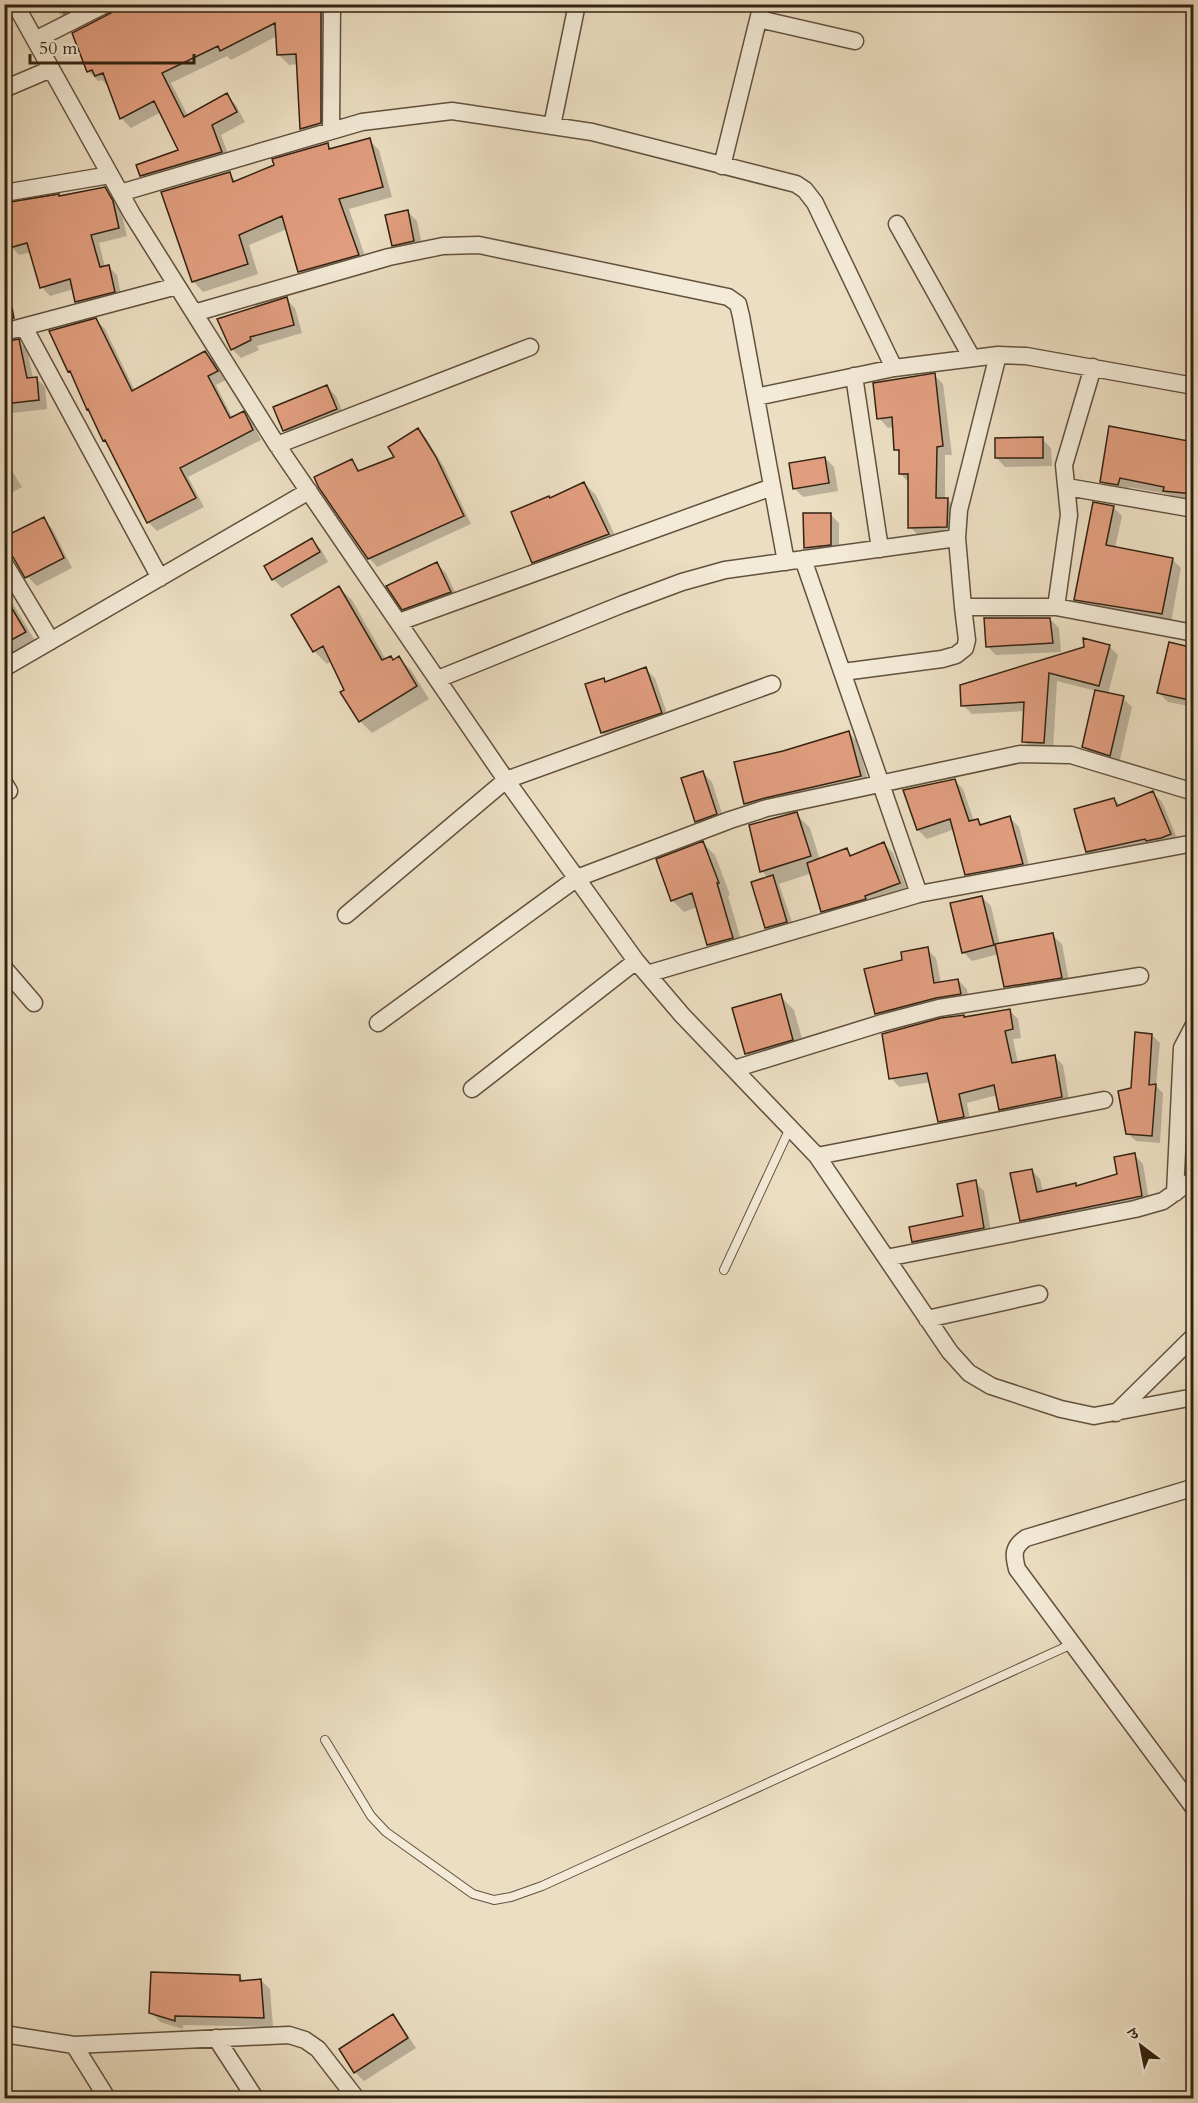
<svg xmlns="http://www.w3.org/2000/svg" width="1198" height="2103" font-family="Cardo,'Noto Serif Devanagari',serif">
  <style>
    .shadow { fill: #0003 }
    .building { fill: #e19e7f; stroke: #321; stroke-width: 1.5 }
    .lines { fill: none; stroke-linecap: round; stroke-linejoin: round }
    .lane-casing { stroke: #61513d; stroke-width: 10 }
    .street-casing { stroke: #61513d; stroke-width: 19 }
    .lane { stroke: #f3ead7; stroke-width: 8 }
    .street { stroke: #f3ead7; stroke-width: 16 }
  </style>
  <rect width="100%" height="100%" fill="#ecdec2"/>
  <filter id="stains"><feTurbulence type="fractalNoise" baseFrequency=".00333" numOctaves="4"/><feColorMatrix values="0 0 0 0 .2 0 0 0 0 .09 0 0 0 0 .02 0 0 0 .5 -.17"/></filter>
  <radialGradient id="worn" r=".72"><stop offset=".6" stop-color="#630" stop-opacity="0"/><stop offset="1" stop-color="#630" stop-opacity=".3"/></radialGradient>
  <path class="shadow" d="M 55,4 L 111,4 L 69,23 L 59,13 Z
    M 117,4 L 337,4 L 330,133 L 311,138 L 302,129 L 298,64 L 289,65 L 279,55 L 277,36 L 231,60 L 227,56 L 171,83 L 188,116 L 226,95 L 236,105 L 245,122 L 221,135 L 231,162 L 151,185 L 141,175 L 180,151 L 161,112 L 131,128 L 121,118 L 109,84 L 107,85 L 102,80 L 98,81 L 88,71 L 74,34 L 112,14 Z
    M 369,140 L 379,150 L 392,197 L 349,209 L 368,265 L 310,282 L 299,271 L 287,229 L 249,245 L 258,274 L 203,292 L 193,281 L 229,174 L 237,182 L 328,145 L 333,150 Z
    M 4,172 L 8,192 L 4,196 Z
    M 104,188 L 113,197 L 121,211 L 127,236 L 99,243 L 105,267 L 108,266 L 117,275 L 122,300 L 85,310 L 77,301 L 74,289 L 50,296 L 42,287 L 31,252 L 19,255 L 9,244 L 5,246 L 7,258 L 4,259 L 4,204 L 60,197 Z
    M 408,212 L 417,221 L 423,250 L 402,254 L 393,245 Z
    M 286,299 L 295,308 L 302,333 L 257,346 L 259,350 L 241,358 L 232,349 Z
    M 96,320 L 105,329 L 135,391 L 205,352 L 214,361 L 226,380 L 216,385 L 233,419 L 243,413 L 252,422 L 261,440 L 188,477 L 204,507 L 157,531 L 148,522 L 110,446 L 104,441 L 74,376 L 69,371 Z
    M 18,341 L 27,350 L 33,378 L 36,378 L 45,387 L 47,409 L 4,414 L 4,343 Z
    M 934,375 L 943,384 L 952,455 L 945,455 L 945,499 L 947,499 L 956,508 L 956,536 L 919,536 L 910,527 L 909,483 L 900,473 L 900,454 L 896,449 L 894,427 L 888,428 L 879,418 Z
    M 327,387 L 336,396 L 345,418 L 293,439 L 284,430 Z
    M 418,430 L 426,438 L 444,467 L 471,524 L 377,567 L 369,558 L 352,461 L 361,472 L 396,458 Z
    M 1042,439 L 1051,448 L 1052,466 L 1005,467 L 996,457 Z
    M 1194,444 L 1194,500 L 1191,500 L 1190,502 L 1174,499 L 1168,494 L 1129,487 L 1127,493 L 1111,491 L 1102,482 Z
    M 4,458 L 22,487 L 4,497 Z
    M 825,458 L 834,467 L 838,491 L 803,497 L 794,488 Z
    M 584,483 L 596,495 L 620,546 L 545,574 L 533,562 L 550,499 Z
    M 1113,507 L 1122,516 L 1115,548 L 1172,559 L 1181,568 L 1171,622 L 1084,608 L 1075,599 Z
    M 830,514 L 839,523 L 839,553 L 814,556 L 805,547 Z
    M 43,519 L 52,528 L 72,568 L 37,586 L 28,577 L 8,537 Z
    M 312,540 L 321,549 L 328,562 L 282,588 L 273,579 Z
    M 437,564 L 446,573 L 459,601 L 413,618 L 403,609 Z
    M 339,588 L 352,600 L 386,660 L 391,657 L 394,661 L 399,658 L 411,670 L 429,699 L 372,733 L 360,721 L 332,661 L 327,664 L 314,651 L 293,616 Z
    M 4,594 L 12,602 L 37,644 L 4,663 Z
    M 1050,619 L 1059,628 L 1061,652 L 996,655 L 987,646 Z
    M 1109,646 L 1118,655 L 1108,694 L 1123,698 L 1132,707 L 1119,764 L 1093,756 L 1084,747 L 1096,691 L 1057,681 L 1053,752 L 1033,750 L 1023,741 L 1025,711 L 972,714 L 963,705 Z
    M 1194,649 L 1194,707 L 1168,702 L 1159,693 Z
    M 646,669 L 655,678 L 670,722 L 611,741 L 602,732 L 604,680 L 607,683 Z
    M 848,732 L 857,741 L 869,784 L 755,813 L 746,804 L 736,763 L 784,752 Z
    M 1194,737 L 1194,781 L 1192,779 Z
    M 703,773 L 712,782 L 725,823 L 706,830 L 697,821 Z
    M 954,780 L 963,789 L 974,821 L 978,820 L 983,825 L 1010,818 L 1019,827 L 1031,873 L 976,883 L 966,874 L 955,829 L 927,839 L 918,830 Z
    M 1153,793 L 1162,802 L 1179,843 L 1096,861 L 1087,852 L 1114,799 L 1121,806 Z
    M 796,814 L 810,828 L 820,860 L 846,850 L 853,856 L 884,844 L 893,853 L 908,892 L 831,920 L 822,911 L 812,873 L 779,884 L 795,931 L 775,937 L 766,928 L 768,878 L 762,871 Z
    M 703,843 L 715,855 L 730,895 L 728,896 L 744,950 L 720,957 L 708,945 L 697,907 L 684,912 L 672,900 Z
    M 982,897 L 991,906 L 1000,945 L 1052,935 L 1062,944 L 1070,987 L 1014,995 L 1005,986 L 999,954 L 972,961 L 963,952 Z
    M 927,949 L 936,958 L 941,983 L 958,980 L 967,989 L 969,1003 L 886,1022 L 877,1013 L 904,961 Z
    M 780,996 L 794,1010 L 806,1053 L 760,1068 L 747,1054 L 734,1009 Z
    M 1009,1010 L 1018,1019 L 1021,1038 L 1013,1039 L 1018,1063 L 1054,1056 L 1063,1065 L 1070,1106 L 1009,1118 L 1000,1109 L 997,1095 L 967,1103 L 971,1125 L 948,1130 L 939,1121 L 931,1082 L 899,1087 L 891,1078 L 963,1016 L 965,1018 Z
    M 1152,1035 L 1160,1043 L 1156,1086 L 1163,1093 L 1160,1143 L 1136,1141 L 1127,1133 L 1132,1090 Z
    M 1134,1155 L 1143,1164 L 1150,1205 L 1031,1229 L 1022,1220 L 1031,1170 L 1040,1179 L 1043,1192 L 1075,1185 L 1077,1187 L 1118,1175 Z
    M 975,1182 L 984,1191 L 992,1237 L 922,1251 L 913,1242 L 965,1217 Z
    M 239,1976 L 245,1982 L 261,1980 L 270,1989 L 273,2027 L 183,2025 L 183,2029 L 160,2022 L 151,2012 Z
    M 392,2016 L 401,2025 L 416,2048 L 364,2081 L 355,2072 Z"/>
  <path class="building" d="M 61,4 L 82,4 L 64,13 Z
    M 116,4 L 231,4 L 223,8 L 321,6 L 321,123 L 300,129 L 296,54 L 277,55 L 275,23 L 220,51 L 218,46 L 162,73 L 184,117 L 227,93 L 237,112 L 212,125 L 222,152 L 140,176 L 136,165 L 178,150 L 154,101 L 120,119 L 103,73 L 95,76 L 92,70 L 87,72 L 72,33 L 111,13 Z
    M 370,138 L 383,187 L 339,199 L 359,255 L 298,272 L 282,216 L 239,235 L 248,264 L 192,282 L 161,192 L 230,172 L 233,182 L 274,165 L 272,159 L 328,143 L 329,149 Z
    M 105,187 L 113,201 L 119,228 L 91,235 L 100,267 L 109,265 L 115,292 L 75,302 L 70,279 L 40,288 L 27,243 L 9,248 L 4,238 L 4,203 L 59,194 L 59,196 Z
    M 408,210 L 414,241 L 392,246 L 385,215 Z
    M 287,297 L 294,325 L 250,337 L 251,340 L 231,350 L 217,319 Z
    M 12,308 L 14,318 L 4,321 L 4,309 Z
    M 96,318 L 132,391 L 205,351 L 218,371 L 208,376 L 230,418 L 244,411 L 253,430 L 180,468 L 196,498 L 147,523 L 105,440 L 103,441 L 88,409 L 87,410 L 70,371 L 68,372 L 49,331 Z
    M 19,339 L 27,378 L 37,377 L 39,400 L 4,404 L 4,342 Z
    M 935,373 L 943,446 L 937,447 L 936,498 L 948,498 L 947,527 L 908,528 L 908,474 L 899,474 L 899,450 L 894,450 L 892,417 L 877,419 L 873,383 Z
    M 327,385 L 337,409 L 283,431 L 273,407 Z
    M 1109,426 L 1194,442 L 1194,494 L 1163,491 L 1164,487 L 1120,478 L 1118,485 L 1100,482 Z
    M 418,428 L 436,457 L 464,516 L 368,559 L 319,488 L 314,477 L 352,459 L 358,471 L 394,457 L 388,447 Z
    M 1043,437 L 1043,458 L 995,458 L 995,438 Z
    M 825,457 L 829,483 L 793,489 L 789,463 Z
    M 584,482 L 609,534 L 532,563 L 511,512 L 549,496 L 550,498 Z
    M 1093,502 L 1114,506 L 1106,545 L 1173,558 L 1162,614 L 1074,600 Z
    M 803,513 L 831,513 L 831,545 L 804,548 Z
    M 44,517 L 64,558 L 25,578 L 13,557 L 4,553 L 4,537 Z
    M 312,538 L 320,552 L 272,580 L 264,566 Z
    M 437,562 L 451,592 L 402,610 L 386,586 Z
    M 339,586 L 382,660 L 391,656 L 393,660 L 399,656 L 417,686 L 359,722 L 340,692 L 344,690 L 323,646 L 313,652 L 291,615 Z
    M 4,595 L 26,632 L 4,644 Z
    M 984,618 L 1050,618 L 1053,643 L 986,647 Z
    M 1083,638 L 1110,645 L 1099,686 L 1049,673 L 1044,743 L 1022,742 L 1024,702 L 961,706 L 960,685 L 1084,647 Z
    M 1169,642 L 1194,648 L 1194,701 L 1157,693 Z
    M 646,667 L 662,713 L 601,733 L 585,684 L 604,678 L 605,682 Z
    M 1095,690 L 1124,696 L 1110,756 L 1082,747 Z
    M 849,731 L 861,776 L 765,798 L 744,804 L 734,762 L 783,751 Z
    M 703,771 L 717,814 L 695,822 L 681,778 Z
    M 955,779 L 969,821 L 978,819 L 980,825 L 1010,816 L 1023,864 L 965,875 L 950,819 L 917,830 L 903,790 Z
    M 1153,791 L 1171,834 L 1161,838 L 1146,841 L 1145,839 L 1086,852 L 1074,809 L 1114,798 L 1117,806 Z
    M 797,812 L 811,856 L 760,872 L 749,825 Z
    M 703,841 L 719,883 L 717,883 L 733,938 L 707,945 L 692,893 L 671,901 L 656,859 Z
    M 884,842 L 900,883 L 865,896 L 866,899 L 821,912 L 807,863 L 847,848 L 850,856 Z
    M 773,875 L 787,922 L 765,928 L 751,882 Z
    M 982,896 L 994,945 L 962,953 L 950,903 Z
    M 1053,933 L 1062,978 L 1004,987 L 995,944 Z
    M 928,947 L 934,983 L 958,979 L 961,994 L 936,998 L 875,1014 L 864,969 L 902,960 L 901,952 Z
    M 781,994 L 793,1040 L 745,1054 L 732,1008 Z
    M 1010,1009 L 1013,1029 L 1005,1031 L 1012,1063 L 1055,1055 L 1062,1097 L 999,1110 L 994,1085 L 959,1094 L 964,1117 L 938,1122 L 927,1073 L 889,1079 L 882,1034 L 941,1018 L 964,1015 L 964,1017 Z
    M 1135,1032 L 1152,1034 L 1149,1085 L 1156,1084 L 1152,1136 L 1126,1134 L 1118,1091 L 1131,1088 Z
    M 1135,1153 L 1142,1196 L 1020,1221 L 1010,1173 L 1032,1169 L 1037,1192 L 1076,1183 L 1076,1186 L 1117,1174 L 1114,1157 Z
    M 976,1180 L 984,1228 L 912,1242 L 909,1227 L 963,1216 L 957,1184 Z
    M 151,1972 L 240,1975 L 240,1981 L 261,1979 L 264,2018 L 175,2016 L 175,2021 L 149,2013 Z
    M 393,2014 L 408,2038 L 354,2073 L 339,2049 Z"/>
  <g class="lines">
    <g class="lane-casing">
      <path id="lane" d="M 724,1270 L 790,1128
        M 325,1740 L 371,1816 L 386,1832 L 473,1894 L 494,1900 L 511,1897 L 542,1886 L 1072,1644"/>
    </g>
    <g class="street-casing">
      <path id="street" d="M 15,4 L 132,214 L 277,445 L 506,780 L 636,961 L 682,1015 L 817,1156 L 950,1352 L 969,1373 L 991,1386 L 1061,1409 L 1094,1416 L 1194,1397
        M 759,19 L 855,41
        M 35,40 L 106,4
        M 4,89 L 51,69
        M 552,126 L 577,4
        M 331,131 L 332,4
        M 722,166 L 762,4
        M 4,193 L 110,175
        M 120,193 L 362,122 L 452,111 L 592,132 L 796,184 L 805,190 L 815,203 L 894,368 L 998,355 L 1026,356 L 1194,386
        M 897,224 L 972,358
        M 194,313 L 389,257 L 443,246 L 479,245 L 728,297 L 738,304 L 741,316 L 786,562
        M 24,327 L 160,578
        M 4,332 L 177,286
        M 854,376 L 880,549
        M 756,397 L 894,368
        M 277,445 L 530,347
        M 1067,487 L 1194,509
        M 803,559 L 919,894
        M 4,563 L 51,641
        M 963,607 L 957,538 L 959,510 L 998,355
        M 1056,607 L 1069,515 L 1064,465 L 1093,367
        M 399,622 L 772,487
        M 4,668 L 309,491
        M 843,672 L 942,659 L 956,655 L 965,648 L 967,640 L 963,607 L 1056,607 L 1194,633
        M 438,679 L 623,604 L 682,582 L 725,570 L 957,538
        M 4,783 L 9,791
        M 346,915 L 506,780 L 772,684
        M 4,968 L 34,1003
        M 647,974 L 919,894 L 1194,843
        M 378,1023 L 577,878 L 730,820 L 767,808 L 1020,754 L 1071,755 L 1194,792
        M 734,1069 L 882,1023 L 939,1008 L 1140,976
        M 472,1089 L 636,961
        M 817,1156 L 1104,1100
        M 1175,1193 L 1182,1048 L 1194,1025
        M 886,1258 L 1135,1209 L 1163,1201 L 1194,1179
        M 927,1319 L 1039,1294
        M 1116,1413 L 1194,1336
        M 1192,1488 L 1026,1538 C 1013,1547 1013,1554 1017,1569 L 1194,1808
        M 4,2034 L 74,2045 L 107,2098
        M 216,2038 L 255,2098
        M 74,2045 L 289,2035 L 305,2040 L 318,2049 L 356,2098"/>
    </g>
    <use href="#lane" class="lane"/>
    <use href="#street" class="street"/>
  </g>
  <rect width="1198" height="2103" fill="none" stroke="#ecdec2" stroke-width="24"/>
  <rect x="6" y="6" width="1186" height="2091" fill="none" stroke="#321" stroke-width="3"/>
  <rect x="12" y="12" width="1174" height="2079" fill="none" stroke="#321" stroke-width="1.5"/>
  <g transform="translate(1141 2046) rotate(328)" stroke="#f3ead7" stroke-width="4.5" paint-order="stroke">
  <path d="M0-4.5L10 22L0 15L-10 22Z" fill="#332211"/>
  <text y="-9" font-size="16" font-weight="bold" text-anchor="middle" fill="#332211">उ</text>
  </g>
  <path d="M30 54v9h164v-9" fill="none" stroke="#332211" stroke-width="3"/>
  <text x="39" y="54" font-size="18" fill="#332211" stroke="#f3ead7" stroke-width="4.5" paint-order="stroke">50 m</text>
  <rect width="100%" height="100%" filter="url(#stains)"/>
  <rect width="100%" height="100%" fill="url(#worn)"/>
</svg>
